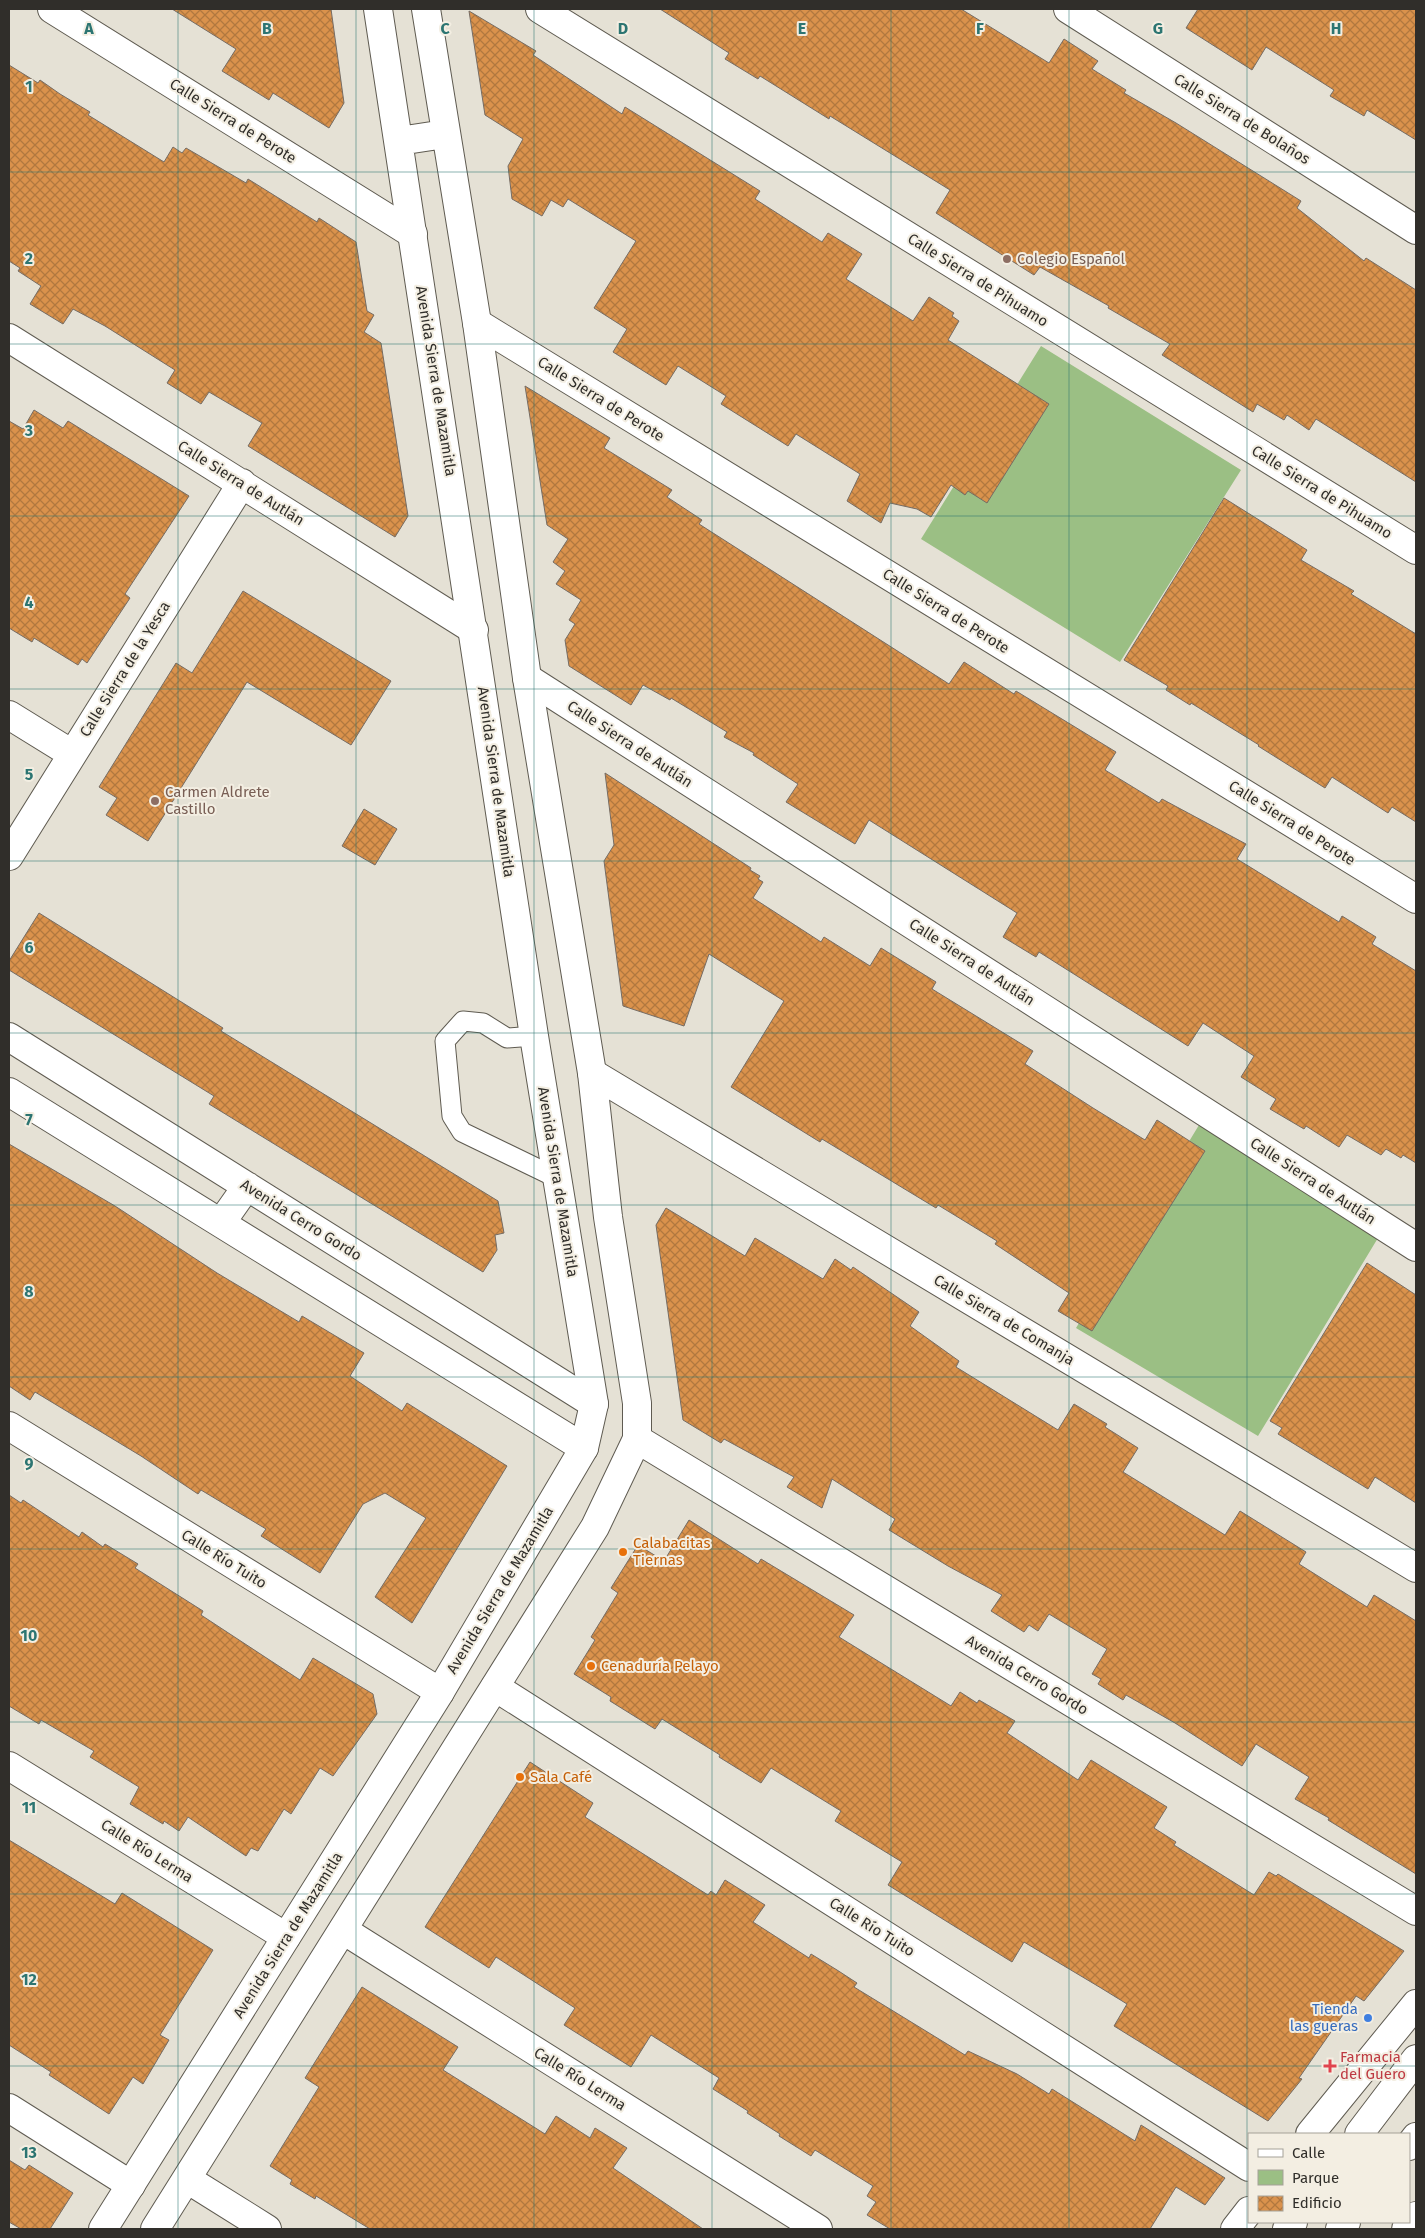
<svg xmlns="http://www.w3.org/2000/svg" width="1425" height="2238" font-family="'Fira Sans',sans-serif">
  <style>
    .green { fill: #9bbf84 }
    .building { fill: url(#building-cross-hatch); stroke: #756c64 }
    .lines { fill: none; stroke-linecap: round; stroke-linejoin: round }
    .service-casing { stroke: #5f5b51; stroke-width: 21 }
    .minor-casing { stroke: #5f5b51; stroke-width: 30 }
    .tertiary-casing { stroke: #5f5b51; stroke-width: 30 }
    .secondary-casing { stroke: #5f5b51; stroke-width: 30 }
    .service { stroke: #fff; stroke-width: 19 }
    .minor { stroke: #fff; stroke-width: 28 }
    .tertiary { stroke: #fff; stroke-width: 28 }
    .secondary { stroke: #fff; stroke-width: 28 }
    .grid { fill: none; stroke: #2c7572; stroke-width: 1; stroke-opacity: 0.55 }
    .education-dot { fill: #8d6e63; stroke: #f3eee2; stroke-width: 2 }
    .food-dot { fill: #e8710a; stroke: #f3eee2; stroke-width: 2 }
    .shop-dot { fill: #3f7fe0; stroke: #f3eee2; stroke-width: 2 }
    .health-dot { fill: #e0444e; stroke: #f3eee2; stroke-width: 2 }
    .labels { text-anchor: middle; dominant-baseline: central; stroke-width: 4; stroke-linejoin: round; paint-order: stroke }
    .street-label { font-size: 15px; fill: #302e2a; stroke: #f3eee2 }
    .education-label { font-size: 15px; fill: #785e54; stroke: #f3eee2; text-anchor: start }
    .food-label { font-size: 15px; fill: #c56008; stroke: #f3eee2; text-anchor: start }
    .shop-label { font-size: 15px; fill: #366cbe; stroke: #f3eee2; text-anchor: end }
    .health-label { font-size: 15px; fill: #be3a42; stroke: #f3eee2; text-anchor: start }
    .grid-label { font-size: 16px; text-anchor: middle; font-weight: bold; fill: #2c7572; stroke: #f3eee2; stroke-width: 4; stroke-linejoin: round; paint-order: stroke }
  </style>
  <defs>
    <pattern id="building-cross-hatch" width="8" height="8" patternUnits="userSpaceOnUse" patternTransform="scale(1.25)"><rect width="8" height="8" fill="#da924c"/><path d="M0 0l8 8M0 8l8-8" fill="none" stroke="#b1783f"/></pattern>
  </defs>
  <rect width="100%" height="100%" fill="#e5e1d5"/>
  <path class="green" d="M 1041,346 L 1241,470 L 1120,662 L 921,539 Z
    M 1199,1125 L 1381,1233 L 1258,1436 L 1076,1328 Z"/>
  <path class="building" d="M 172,9 L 331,9 L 344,103 L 329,128 L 273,93 L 269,100 L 222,71 L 236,49 Z
    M 660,9 L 961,9 L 1049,63 L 1064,39 L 1098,61 L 1092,69 L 1126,90 L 1124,93 L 1176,123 L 1301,201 L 1297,208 L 1364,261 L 1366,258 L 1416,290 L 1416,482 L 1316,419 L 1309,430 L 1287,415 L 1284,420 L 1257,404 L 1253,412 L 1162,355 L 1170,344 L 1108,308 L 1109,306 L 1040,267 L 1034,275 L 936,213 L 950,190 L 830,116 L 829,119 L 760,76 L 758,79 L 725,59 L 729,53 Z
    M 1198,9 L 1416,9 L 1416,140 L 1367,110 L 1364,116 L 1330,96 L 1334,90 L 1266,47 L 1252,70 L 1186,28 Z
    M 469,11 L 536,51 L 533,55 L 622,114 L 625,107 L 760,191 L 755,199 L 822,242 L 828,233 L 862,254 L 846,279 L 913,321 L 929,297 L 954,313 L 952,316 L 959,321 L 948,340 L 1049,404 L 987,503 L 968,491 L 965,495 L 951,485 L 931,517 L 917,509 L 890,503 L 881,523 L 847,501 L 860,474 L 796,434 L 788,446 L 721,404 L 726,396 L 678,366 L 666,385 L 613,352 L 627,329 L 594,308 L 636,241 L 568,199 L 563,207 L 551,200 L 542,216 L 512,199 L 508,166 L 523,139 L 485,115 Z
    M 9,65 L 38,83 L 40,80 L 60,94 L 90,112 L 88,115 L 164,162 L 173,147 L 182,153 L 186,148 L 246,183 L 248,179 L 317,222 L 319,218 L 356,242 L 367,311 L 374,315 L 364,332 L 381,343 L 408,516 L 395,537 L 248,446 L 262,423 L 209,392 L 201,404 L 167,383 L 175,370 L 105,326 L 73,309 L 63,324 L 30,304 L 41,286 L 18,271 L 20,268 L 9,261 Z
    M 525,386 L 610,438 L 604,448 L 672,490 L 667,497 L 702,520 L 699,524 L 949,684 L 964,662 L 1014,694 L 1016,691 L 1116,752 L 1105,770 L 1159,803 L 1162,799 L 1246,844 L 1237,859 L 1339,922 L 1342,916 L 1376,937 L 1372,944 L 1416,971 L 1416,1163 L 1403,1155 L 1401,1158 L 1386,1149 L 1381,1155 L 1347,1135 L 1339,1147 L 1306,1126 L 1304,1129 L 1270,1109 L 1276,1099 L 1241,1077 L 1254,1056 L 1203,1023 L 1188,1046 L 1039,952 L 1036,957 L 1003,937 L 1017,913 L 869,820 L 855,844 L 786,802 L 798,784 L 753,755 L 754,753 L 724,737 L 727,732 L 671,698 L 670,700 L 643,685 L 631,705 L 569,666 L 565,640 L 575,624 L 569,620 L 581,600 L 556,584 L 565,571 L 553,562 L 568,539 L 547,525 Z
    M 34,410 L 63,428 L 68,421 L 189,496 L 125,594 L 130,598 L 87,663 L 82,659 L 78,665 L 34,638 L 32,642 L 9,628 L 9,421 L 23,429 Z
    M 1224,498 L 1307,550 L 1301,560 L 1354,591 L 1351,594 L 1416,634 L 1416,822 L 1392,807 L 1388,813 L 1332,777 L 1325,788 L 1258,746 L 1259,745 L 1191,703 L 1190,705 L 1166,690 L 1168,686 L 1124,660 Z
    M 243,591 L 391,681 L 351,745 L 247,682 L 148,841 L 106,815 L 117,798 L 99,787 L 176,663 L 192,673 Z
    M 605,773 L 751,868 L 750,870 L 760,876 L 758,879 L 763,882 L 753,898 L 821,942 L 824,937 L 870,966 L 881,948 L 936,982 L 932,989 L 1033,1051 L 1025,1064 L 1093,1108 L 1145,1140 L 1157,1120 L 1205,1151 L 1092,1331 L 1058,1311 L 1069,1293 L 995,1244 L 997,1241 L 938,1205 L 936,1208 L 822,1139 L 820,1142 L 731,1087 L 784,1001 L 709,954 L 684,1026 L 623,1006 L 604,861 L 614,845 Z
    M 364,809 L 397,829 L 375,865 L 342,846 Z
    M 39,913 L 223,1028 L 221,1031 L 498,1201 L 504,1233 L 495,1235 L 497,1250 L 483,1272 L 209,1104 L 214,1096 L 9,970 L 9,961 Z
    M 9,1144 L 115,1206 L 217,1273 L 299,1322 L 302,1316 L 364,1353 L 350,1376 L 402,1411 L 407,1403 L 507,1466 L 412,1623 L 375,1597 L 426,1518 L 385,1493 L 363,1504 L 320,1573 L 261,1536 L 266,1529 L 201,1490 L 198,1494 L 141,1456 L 35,1392 L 30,1400 L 9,1386 Z
    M 666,1208 L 745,1256 L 755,1238 L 823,1279 L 835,1259 L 851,1270 L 853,1267 L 919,1312 L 910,1326 L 959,1361 L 956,1367 L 1058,1430 L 1074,1404 L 1107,1424 L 1105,1427 L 1138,1448 L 1123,1472 L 1225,1535 L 1240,1511 L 1306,1552 L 1299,1564 L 1367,1607 L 1374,1595 L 1416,1621 L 1416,1874 L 1328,1820 L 1329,1818 L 1295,1799 L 1309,1777 L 1256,1744 L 1242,1766 L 1175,1723 L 1126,1695 L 1123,1700 L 1098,1684 L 1101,1679 L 1092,1674 L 1107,1649 L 1049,1614 L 1038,1631 L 1029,1625 L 1024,1632 L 991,1611 L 1002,1595 L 948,1566 L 889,1530 L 895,1519 L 832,1479 L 822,1508 L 787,1487 L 794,1477 L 724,1439 L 721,1443 L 683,1420 L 656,1225 Z
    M 1367,1263 L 1416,1295 L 1416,1503 L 1375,1477 L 1368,1489 L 1278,1434 L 1282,1428 L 1270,1421 Z
    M 9,1495 L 21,1503 L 23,1500 L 79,1537 L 82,1532 L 103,1547 L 105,1544 L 138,1564 L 135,1568 L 203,1611 L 201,1615 L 300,1680 L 313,1658 L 373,1694 L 377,1714 L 333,1776 L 320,1768 L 291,1814 L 284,1809 L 258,1851 L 251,1848 L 246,1856 L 188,1817 L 179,1831 L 164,1821 L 163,1824 L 130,1804 L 139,1787 L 90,1757 L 94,1751 L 41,1720 L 39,1724 L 9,1706 Z
    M 689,1520 L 758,1564 L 761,1559 L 854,1615 L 839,1637 L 951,1706 L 960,1692 L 977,1703 L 979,1700 L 1015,1721 L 1007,1733 L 1078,1780 L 1091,1760 L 1167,1807 L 1154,1828 L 1176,1842 L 1174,1845 L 1254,1895 L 1269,1872 L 1276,1876 L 1278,1874 L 1404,1951 L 1364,2001 L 1356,1996 L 1299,2078 L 1302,2079 L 1268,2121 L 1114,2026 L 1127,2004 L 1101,1988 L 1024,1942 L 1012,1962 L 888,1885 L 902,1862 L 835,1821 L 841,1811 L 771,1768 L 761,1783 L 719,1757 L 720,1755 L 662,1719 L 655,1729 L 610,1701 L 611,1697 L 574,1674 L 595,1640 L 591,1637 L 618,1593 L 611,1588 L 638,1545 L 664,1561 Z
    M 530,1762 L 593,1803 L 585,1817 L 708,1895 L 711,1891 L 716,1895 L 725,1880 L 765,1905 L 753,1922 L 809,1958 L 811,1954 L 837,1970 L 857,1983 L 854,1987 L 965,2055 L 968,2051 L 1017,2074 L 1049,2094 L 1052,2089 L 1135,2141 L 1141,2125 L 1225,2178 L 1205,2205 L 1176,2187 L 1150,2229 L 890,2229 L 867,2215 L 876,2202 L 867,2196 L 873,2186 L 815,2150 L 811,2156 L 779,2136 L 780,2134 L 747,2113 L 748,2111 L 713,2089 L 719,2078 L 651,2035 L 631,2067 L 564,2025 L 575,2008 L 496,1957 L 489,1968 L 425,1927 Z
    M 9,1840 L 115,1904 L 122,1893 L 213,1950 L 160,2035 L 169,2040 L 143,2084 L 133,2077 L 109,2114 L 49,2075 L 51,2072 L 9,2045 Z
    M 362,1987 L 458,2047 L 443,2070 L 545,2134 L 556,2116 L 590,2138 L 595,2128 L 627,2148 L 613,2168 L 703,2229 L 370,2229 L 316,2196 L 315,2199 L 290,2184 L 292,2180 L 270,2166 L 319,2087 L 305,2078 Z
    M 9,2160 L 25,2170 L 29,2165 L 73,2193 L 50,2229 L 21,2229 L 9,2222 Z"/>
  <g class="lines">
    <g class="service-casing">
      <path id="service" d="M 534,1036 L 507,1038 L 483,1023 L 463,1021 L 445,1041 L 452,1116 L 462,1132 L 557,1178"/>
    </g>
    <g class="minor-casing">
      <path id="minor" d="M 52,9 L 413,234
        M 540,9 L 1416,550
        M 1068,9 L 1416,230
        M 477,323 L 1416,899
        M 9,338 L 474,630
        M 527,678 L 1416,1247
        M 9,715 L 72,754
        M 9,856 L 242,483
        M 9,1037 L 594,1404
        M 592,1073 L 1416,1568
        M 9,1092 L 584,1448
        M 221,1223 L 247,1186
        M 9,1426 L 440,1692
        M 637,1439 L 1416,1911
        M 495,1687 L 1249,2167
        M 9,1766 L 286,1937
        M 343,1930 L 818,2229
        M 9,2108 L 131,2185
        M 1310,2134 L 1416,2004
        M 187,2179 L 267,2229
        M 1235,2229 L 1249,2211
        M 1406,2229 L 1416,2216"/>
    </g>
    <g class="tertiary-casing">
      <path id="tertiary" d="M 399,141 L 445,134
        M 103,2229 L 440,1692 L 584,1448 L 594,1404 L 534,1036 L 378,9
        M 155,2229 L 595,1527 L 637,1439 L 637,1403 L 608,1217 L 592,1073 L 527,678 L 477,323 L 426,9"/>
    </g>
    <g class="secondary-casing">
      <path id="secondary" d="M 1359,2134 L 1416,2059
        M 1409,2146 L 1416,2137
        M 1287,2229 L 1293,2222
        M 1340,2229 L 1346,2222"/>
    </g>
    <use href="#service" class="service"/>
    <use href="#minor" class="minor"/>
    <use href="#tertiary" class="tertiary"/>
    <use href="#secondary" class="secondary"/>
  </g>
  <path class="grid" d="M 178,9 L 178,2229M 356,9 L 356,2229M 534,9 L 534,2229M 712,9 L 712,2229M 891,9 L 891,2229M 1069,9 L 1069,2229M 1247,9 L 1247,2229M 9,172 L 1416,172M 9,344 L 1416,344M 9,516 L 1416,516M 9,689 L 1416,689M 9,861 L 1416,861M 9,1033 L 1416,1033M 9,1205 L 1416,1205M 9,1377 L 1416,1377M 9,1549 L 1416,1549M 9,1722 L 1416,1722M 9,1894 L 1416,1894M 9,2066 L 1416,2066"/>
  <g class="education-dot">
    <circle cx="1007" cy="259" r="5"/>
    <circle cx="155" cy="801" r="5"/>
  </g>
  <g class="food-dot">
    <circle cx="623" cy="1552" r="5"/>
    <circle cx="591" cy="1666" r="5"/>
    <circle cx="520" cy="1777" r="5"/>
  </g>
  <circle class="shop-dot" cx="1368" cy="2018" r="5"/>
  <path class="health-dot" d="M1327.5 2058.5h5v5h5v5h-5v5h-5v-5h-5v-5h5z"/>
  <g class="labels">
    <g class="street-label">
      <text transform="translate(1242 119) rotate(32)">Calle Sierra de Bolaños</text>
      <text transform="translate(233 121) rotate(32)">Calle Sierra de Perote</text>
      <text transform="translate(978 280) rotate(32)">Calle Sierra de Pihuamo</text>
      <text transform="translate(436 381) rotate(81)">Avenida Sierra de Mazamitla</text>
      <text transform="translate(601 399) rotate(32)">Calle Sierra de Perote</text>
      <text transform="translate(241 483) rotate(32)">Calle Sierra de Autlán</text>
      <text transform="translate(1322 492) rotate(32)">Calle Sierra de Pihuamo</text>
      <text transform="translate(946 611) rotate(32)">Calle Sierra de Perote</text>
      <text transform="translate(125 669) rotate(-58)">Calle Sierra de la Yesca</text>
      <text transform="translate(630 744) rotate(33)">Calle Sierra de Autlán</text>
      <text transform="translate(496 782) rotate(82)">Avenida Sierra de Mazamitla</text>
      <text transform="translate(1292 823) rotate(32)">Calle Sierra de Perote</text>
      <text transform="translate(972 962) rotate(33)">Calle Sierra de Autlán</text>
      <text transform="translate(1313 1181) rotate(33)">Calle Sierra de Autlán</text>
      <text transform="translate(558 1182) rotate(81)">Avenida Sierra de Mazamitla</text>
      <text transform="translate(301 1220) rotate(32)">Avenida Cerro Gordo</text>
      <text transform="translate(1004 1320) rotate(31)">Calle Sierra de Comanja</text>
      <text transform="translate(224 1559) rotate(32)">Calle Río Tuito</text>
      <text transform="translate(500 1590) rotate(-59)">Avenida Sierra de Mazamitla</text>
      <text transform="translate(1027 1675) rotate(31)">Avenida Cerro Gordo</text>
      <text transform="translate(147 1851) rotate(32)">Calle Río Lerma</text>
      <text transform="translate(872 1927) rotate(32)">Calle Río Tuito</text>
      <text transform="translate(288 1935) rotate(-58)">Avenida Sierra de Mazamitla</text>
      <text transform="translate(580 2079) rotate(32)">Calle Río Lerma</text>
    </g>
    <g class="education-label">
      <text x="1017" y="259">Colegio Español</text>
      <text x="165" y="792">Carmen Aldrete<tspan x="165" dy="17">Castillo</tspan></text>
    </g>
    <g class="food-label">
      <text x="633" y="1543">Calabacitas<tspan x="633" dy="17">Tiernas</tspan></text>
      <text x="601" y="1666">Cenaduría Pelayo</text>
      <text x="530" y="1777">Sala Café</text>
    </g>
    <g class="shop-label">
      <text x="1358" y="2009">Tienda<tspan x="1358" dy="17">las gueras</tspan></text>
    </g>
    <g class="health-label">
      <text x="1340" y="2057">Farmacia<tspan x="1340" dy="17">del Guero</tspan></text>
    </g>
  </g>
  <g class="grid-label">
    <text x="89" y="34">A</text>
    <text x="267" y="34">B</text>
    <text x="445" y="34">C</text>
    <text x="623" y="34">D</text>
    <text x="802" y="34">E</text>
    <text x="980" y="34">F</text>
    <text x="1158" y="34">G</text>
    <text x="1336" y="34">H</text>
    <text x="29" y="92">1</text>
    <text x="29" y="264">2</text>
    <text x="29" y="436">3</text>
    <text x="29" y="608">4</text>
    <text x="29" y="780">5</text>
    <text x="29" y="953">6</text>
    <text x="29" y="1125">7</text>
    <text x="29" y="1297">8</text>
    <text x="29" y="1469">9</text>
    <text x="29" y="1641">10</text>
    <text x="29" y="1813">11</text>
    <text x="29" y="1985">12</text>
    <text x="29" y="2158">13</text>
  </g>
  <rect width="1425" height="2238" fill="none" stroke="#302e2a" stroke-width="20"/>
  <rect x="1248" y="2133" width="162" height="90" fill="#f3eee2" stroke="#a5a198"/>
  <rect x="1258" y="2149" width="25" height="8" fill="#ffffff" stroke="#a5a198"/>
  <text x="1292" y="2158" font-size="15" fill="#302e2a">Calle</text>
  <rect x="1258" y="2170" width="25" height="15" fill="#9bbf84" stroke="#a5a198"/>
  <text x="1292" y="2183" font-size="15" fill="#302e2a">Parque</text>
  <rect x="1258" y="2196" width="25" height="15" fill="url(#building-cross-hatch)" stroke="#a5a198"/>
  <text x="1292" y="2208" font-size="15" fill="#302e2a">Edificio</text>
</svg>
